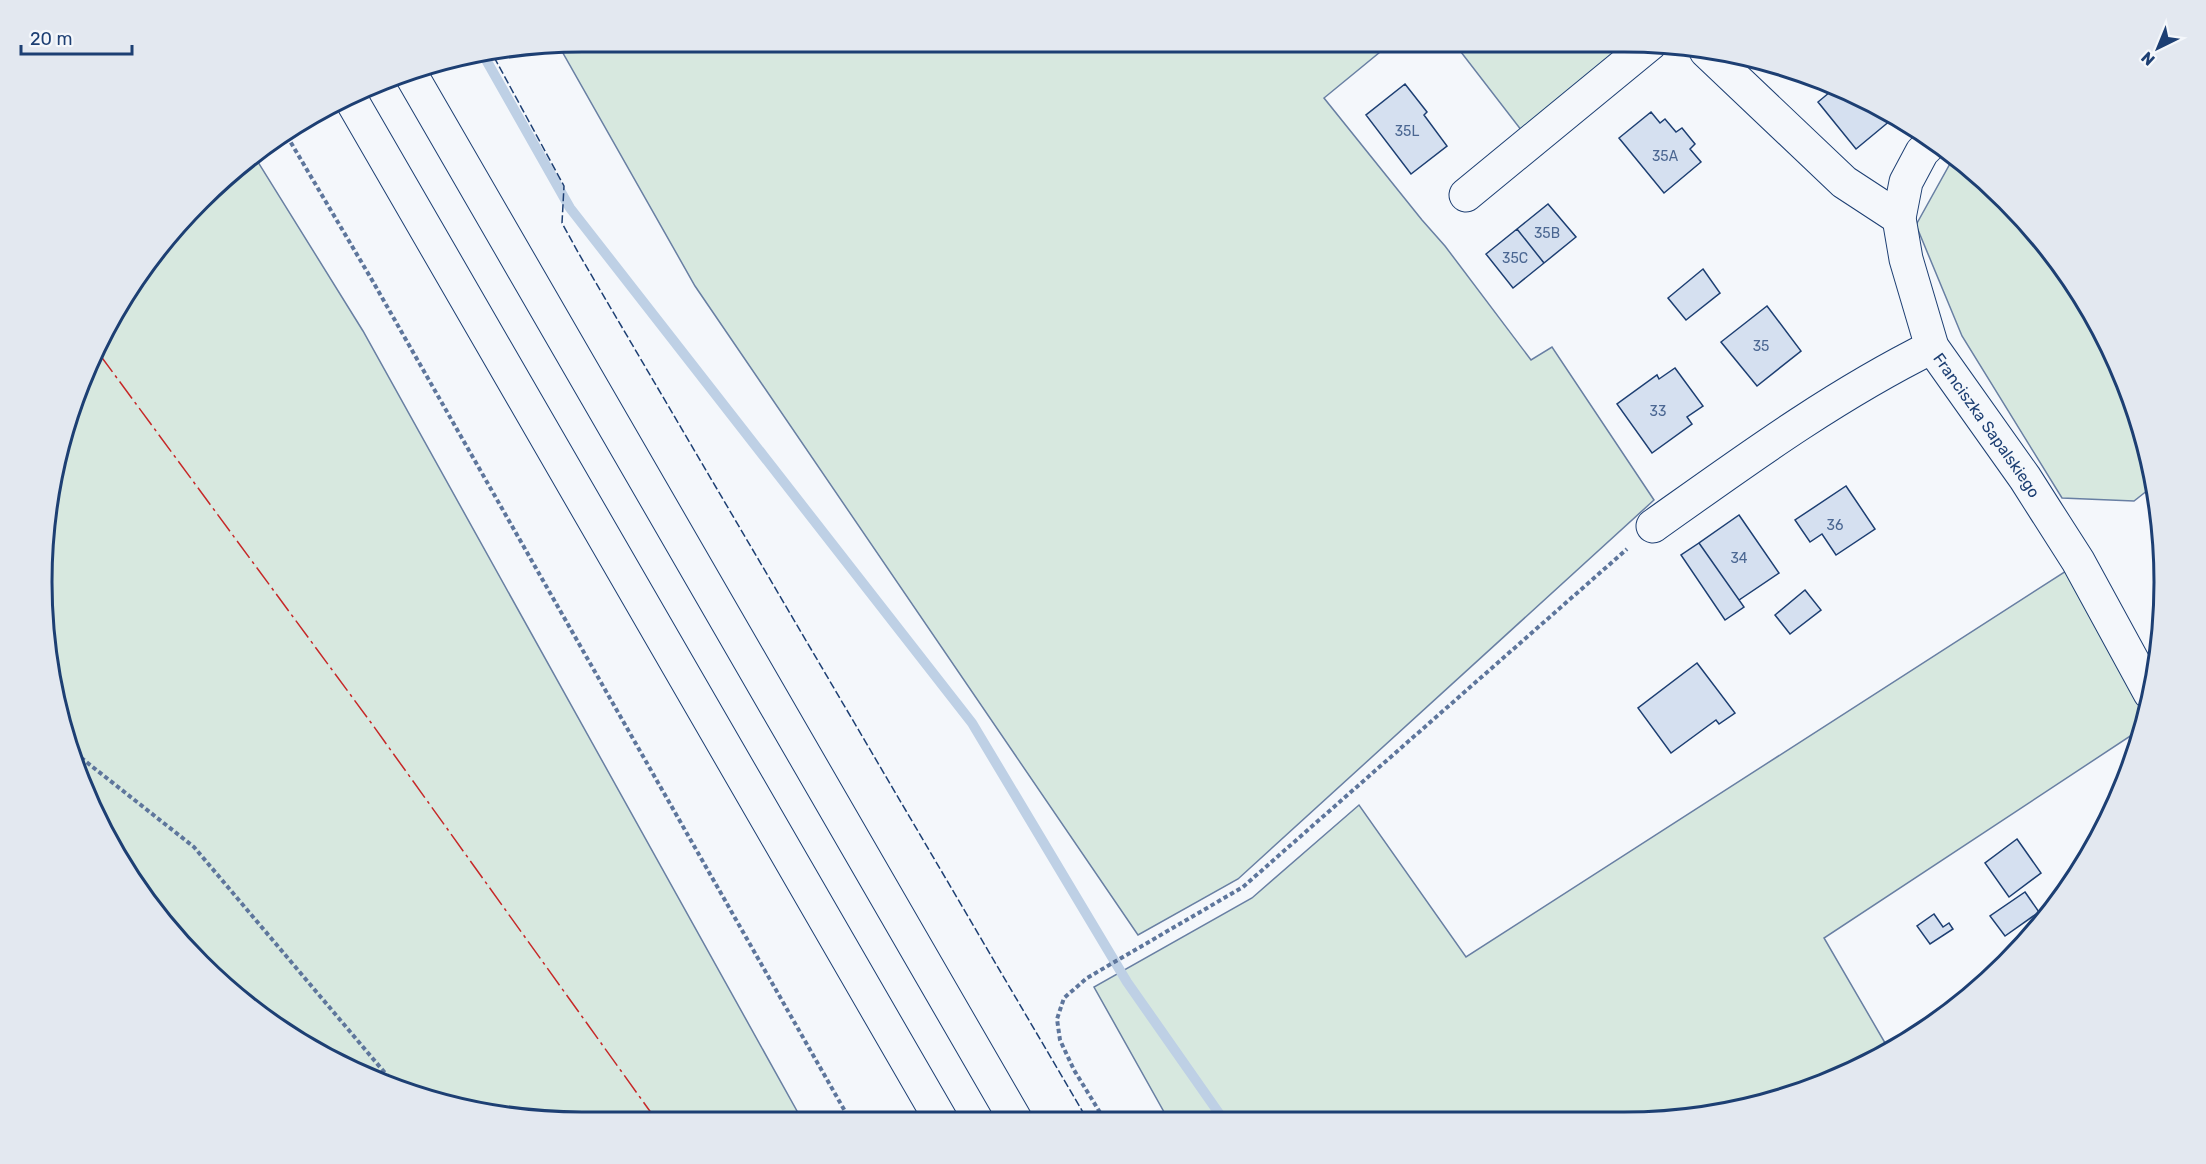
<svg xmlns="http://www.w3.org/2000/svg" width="2206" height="1164" font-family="Rubik,sans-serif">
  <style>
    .green { fill: #d7e8df; stroke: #687fa3; stroke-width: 1.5 }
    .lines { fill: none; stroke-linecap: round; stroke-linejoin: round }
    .stream { stroke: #bed0e5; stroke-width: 10 }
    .building { fill: #d5e0f0; stroke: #1d3f73; stroke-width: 1.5 }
    .minor-casing { stroke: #1d3f73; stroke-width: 35 }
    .highway-casing { stroke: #1d3f73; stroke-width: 35 }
    .path { stroke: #5e769c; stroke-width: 4; stroke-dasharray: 4.5 3; stroke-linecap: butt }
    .minor { stroke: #f4f7fb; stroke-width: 33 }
    .highway { stroke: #f4f7fb; stroke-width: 33 }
    .fence { stroke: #1d3f73; stroke-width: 1.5; stroke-dasharray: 8 3; stroke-linecap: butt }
    .power { stroke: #c62828; stroke-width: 1.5; stroke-dasharray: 21 4.5 3 4.5; stroke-linecap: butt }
    .labels { text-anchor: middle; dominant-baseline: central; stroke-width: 4.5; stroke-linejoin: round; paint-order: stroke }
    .number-label { font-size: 14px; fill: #4b6792 }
    .street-label { font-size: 16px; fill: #1d3f73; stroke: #f4f7fb }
    .rim { fill: none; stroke: #1d3f73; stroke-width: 3 }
  </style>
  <rect width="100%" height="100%" fill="#f4f7fb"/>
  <path class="green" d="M 582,42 L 1391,43 L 1324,98 L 1422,220 L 1445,246 L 1531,360 L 1552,347 L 1654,500 L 1238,879 L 1138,935 L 695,286 L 559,46 Z
    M 1454,43 L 1637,43 L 1525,135 Z
    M 253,154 L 363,331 L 802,1120 L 547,1121 L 442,1104 L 343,1066 L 200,964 L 133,882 L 83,789 L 43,618 L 60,443 L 133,282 Z
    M 1956,157 L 2030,226 L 2092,312 L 2135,409 L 2153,486 L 2134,501 L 2062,498 L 1962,336 L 1916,225 L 1951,162 Z
    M 2066,571 L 2147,710 L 2144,727 L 1824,938 L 1888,1048 L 1830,1081 L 1695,1117 L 1168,1119 L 1094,987 L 1252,898 L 1359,805 L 1466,957 Z"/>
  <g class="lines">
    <path class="stream" d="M 485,58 L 570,208 L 972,723 L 1127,982 L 1223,1119"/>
  </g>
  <path class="building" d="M 1405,84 L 1427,112 L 1424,115 L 1447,146 L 1411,174 L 1366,115 Z
    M 1836,87 L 1863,98 L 1882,109 L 1891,120 L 1856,149 L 1818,102 Z
    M 1651,112 L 1660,123 L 1665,119 L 1676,132 L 1682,128 L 1695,144 L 1690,149 L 1701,162 L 1664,193 L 1619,138 Z
    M 1548,204 L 1576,237 L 1544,263 L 1517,229 Z
    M 1517,229 L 1544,263 L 1513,288 L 1486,254 Z
    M 1703,269 L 1720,293 L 1686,320 L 1668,298 Z
    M 1767,306 L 1801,351 L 1757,386 L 1721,342 Z
    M 1675,368 L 1703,406 L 1687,417 L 1692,424 L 1652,453 L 1617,404 L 1657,375 L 1659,379 Z
    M 1846,486 L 1875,529 L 1836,555 L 1822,534 L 1810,542 L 1795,520 Z
    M 1739,515 L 1779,573 L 1739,600 L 1699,543 Z
    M 1699,543 L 1744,607 L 1725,620 L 1681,555 Z
    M 1805,590 L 1821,610 L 1790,634 L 1775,615 Z
    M 1697,663 L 1735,713 L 1719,724 L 1716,720 L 1671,753 L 1638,708 Z
    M 2017,839 L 2041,873 L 2009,897 L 1985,863 Z
    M 2025,892 L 2039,912 L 2005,936 L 1990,916 Z
    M 1934,914 L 1943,927 L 1949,923 L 1953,929 L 1930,944 L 1917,926 Z"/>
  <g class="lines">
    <g class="minor-casing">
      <g id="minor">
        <path d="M 1706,51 L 1844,182 L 1899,218"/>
        <path id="s1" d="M 1933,141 L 1922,152 L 1906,182 L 1899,218 L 1906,259 L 1932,347 L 2025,478 L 2046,511 L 2078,561 L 2150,693"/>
        <path d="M 1466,195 L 1651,43"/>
        <path d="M 1653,526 C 1743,462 1833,396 1932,347"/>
      </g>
    </g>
    <g class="highway-casing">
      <path id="highway" d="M 409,71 L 1015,1119
        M 352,101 L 941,1120"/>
    </g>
    <path class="path" d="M 287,136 L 372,280 L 850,1120
      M 75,753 L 194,847 L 396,1086
      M 1104,1119 L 1074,1070 L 1060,1040 L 1057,1019 L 1064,998 L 1087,978 L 1243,887 L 1627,549"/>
    <use href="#minor" class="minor"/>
    <use href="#highway" class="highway"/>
    <path class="fence" d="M 494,57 L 564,186 L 562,223 L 579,254 L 1087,1119"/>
    <path class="power" d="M 100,355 L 372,724 L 657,1121"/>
  </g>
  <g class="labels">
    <g class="number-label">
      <text x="1407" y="131">35L</text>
      <text x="1665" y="156">35A</text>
      <text x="1547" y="233">35B</text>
      <text x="1515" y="258">35C</text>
      <text x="1761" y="346">35</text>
      <text x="1658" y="411">33</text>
      <text x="1835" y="525">36</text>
      <text x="1739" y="558">34</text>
    </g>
    <g class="street-label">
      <text stroke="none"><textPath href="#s1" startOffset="315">Franciszka Sapalskiego</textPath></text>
    </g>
  </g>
  <path d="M0 0H2206V1164H0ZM582 52H1624A530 530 0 0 1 2154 582V582A530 530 0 0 1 1624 1112H582A530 530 0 0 1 52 582V582A530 530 0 0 1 582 52Z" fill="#e3e8f0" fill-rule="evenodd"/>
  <path class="rim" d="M582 52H1624A530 530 0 0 1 2154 582V582A530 530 0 0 1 1624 1112H582A530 530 0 0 1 52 582V582A530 530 0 0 1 582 52Z"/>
  <g transform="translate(2158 48) rotate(223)" stroke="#f4f7fb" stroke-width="4.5" paint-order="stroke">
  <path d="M0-4.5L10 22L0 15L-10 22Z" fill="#1d3f73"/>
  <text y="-9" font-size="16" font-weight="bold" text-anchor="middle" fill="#1d3f73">N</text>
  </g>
  <path d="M21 45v9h111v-9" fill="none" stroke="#1d3f73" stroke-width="3"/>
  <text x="30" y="45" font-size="18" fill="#1d3f73" stroke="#f4f7fb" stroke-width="4.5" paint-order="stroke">20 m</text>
</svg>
